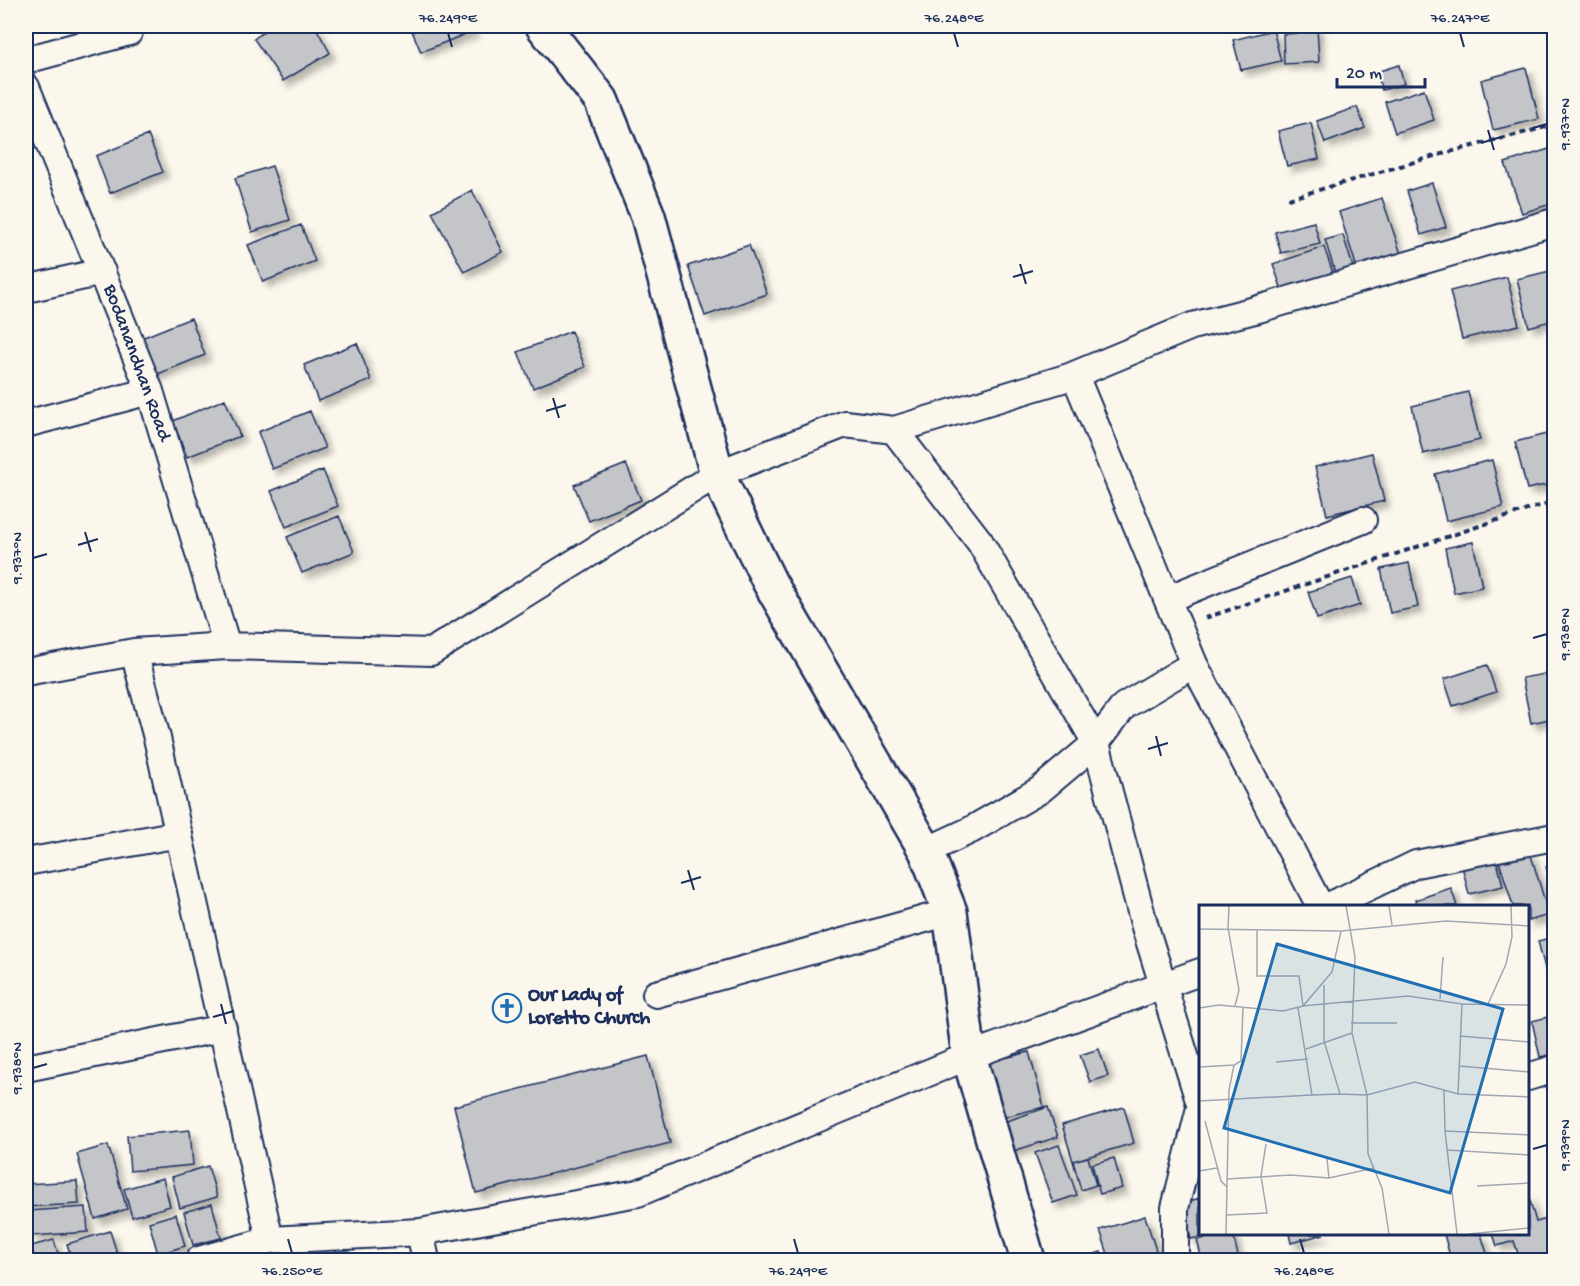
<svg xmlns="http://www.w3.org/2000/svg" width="1580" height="1286" font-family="'Gochi Hand',sans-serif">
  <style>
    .building { fill: #c3c5c9; stroke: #1b2f5e; stroke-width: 1.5; filter: url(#shadow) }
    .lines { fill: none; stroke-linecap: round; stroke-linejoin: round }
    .street-casing { stroke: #1b2f5e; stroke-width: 30 }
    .secondary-casing { stroke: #1b2f5e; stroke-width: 38 }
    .path { stroke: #1b2f5e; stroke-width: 4; stroke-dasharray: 6 4.5; stroke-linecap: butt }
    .street { stroke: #fbf7ec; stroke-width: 26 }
    .secondary { stroke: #fbf7ec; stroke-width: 33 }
    .ticks { fill: none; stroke: #1b2f5e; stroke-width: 2 }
    .labels { text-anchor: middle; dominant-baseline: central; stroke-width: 6; stroke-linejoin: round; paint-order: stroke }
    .street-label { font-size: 20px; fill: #1b2f5e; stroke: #fbf7ec }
    .poi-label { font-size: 20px; font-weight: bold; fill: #1b2f5e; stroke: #fbf7ec; text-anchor: start }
    .inset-road { fill: none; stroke: #a1a7b3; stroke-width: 1.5 }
    .view { fill: #1f6fb2; fill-opacity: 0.15; stroke: #1f6fb2; stroke-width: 3 }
    .inset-edge { fill: none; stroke: #1b2f5e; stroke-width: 3 }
    .neatline { fill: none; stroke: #1b2f5e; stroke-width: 2 }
    .ticks-label { font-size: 15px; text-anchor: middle; fill: #1b2f5e }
  </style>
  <defs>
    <filter id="shadow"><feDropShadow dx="5.5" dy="5.5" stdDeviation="3" flood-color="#0004"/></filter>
  </defs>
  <rect width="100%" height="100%" fill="#fbf7ec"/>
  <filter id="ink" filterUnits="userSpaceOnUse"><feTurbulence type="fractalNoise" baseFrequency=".0167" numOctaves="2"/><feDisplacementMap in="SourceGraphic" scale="12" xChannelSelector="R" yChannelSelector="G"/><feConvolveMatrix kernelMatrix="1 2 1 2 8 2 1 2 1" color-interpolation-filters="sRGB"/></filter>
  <g filter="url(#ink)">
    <path class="building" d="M 271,26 L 315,26 L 330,53 L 283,81 L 254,39 Z
      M 410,26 L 471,26 L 473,31 L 421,52 Z
      M 1299,26 L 1317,26 L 1319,62 L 1284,64 L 1283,34 L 1299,33 Z
      M 1273,30 L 1281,61 L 1241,70 L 1233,40 Z
      M 1399,65 L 1404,84 L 1382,90 L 1376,72 Z
      M 1526,68 L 1539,119 L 1493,130 L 1481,80 Z
      M 1424,89 L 1434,120 L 1395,133 L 1385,102 Z
      M 1357,107 L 1365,128 L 1325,143 L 1317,121 Z
      M 1311,123 L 1319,159 L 1287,166 L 1278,131 Z
      M 148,135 L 163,172 L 110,193 L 96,156 Z
      M 1549,149 L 1554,166 L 1554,203 L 1522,213 L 1505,163 Z
      M 272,166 L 290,220 L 252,232 L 235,178 Z
      M 1432,183 L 1446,227 L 1421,235 L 1407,191 Z
      M 472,190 L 503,252 L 464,272 L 432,212 Z
      M 1382,198 L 1401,254 L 1357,268 L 1339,212 Z
      M 1314,222 L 1320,244 L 1281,253 L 1275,232 Z
      M 301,225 L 315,261 L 263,282 L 248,245 Z
      M 1343,235 L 1353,267 L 1335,272 L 1325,240 Z
      M 749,245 L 767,294 L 705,316 L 688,266 Z
      M 1324,247 L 1334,276 L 1283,293 L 1273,264 Z
      M 1554,270 L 1554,320 L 1529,327 L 1517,279 Z
      M 1507,277 L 1519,325 L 1462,339 L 1450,291 Z
      M 191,318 L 205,355 L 153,376 L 139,339 Z
      M 571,331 L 585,367 L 533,388 L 518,352 Z
      M 357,343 L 371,380 L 318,401 L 304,365 Z
      M 1468,392 L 1480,440 L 1423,454 L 1412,406 Z
      M 225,399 L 240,436 L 187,457 L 173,421 Z
      M 310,411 L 325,448 L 272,469 L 258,432 Z
      M 1554,432 L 1554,483 L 1527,489 L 1515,442 Z
      M 1372,453 L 1384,501 L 1327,515 L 1315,467 Z
      M 1492,460 L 1503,507 L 1446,521 L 1435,474 Z
      M 626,464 L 641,500 L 589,521 L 574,485 Z
      M 323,470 L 338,506 L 286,527 L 271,491 Z
      M 339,516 L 354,552 L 302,573 L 287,537 Z
      M 1473,542 L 1482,587 L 1454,593 L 1445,548 Z
      M 1409,563 L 1418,607 L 1390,613 L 1381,569 Z
      M 1352,578 L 1360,605 L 1317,619 L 1308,592 Z
      M 1487,665 L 1496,692 L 1453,706 L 1444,679 Z
      M 1550,673 L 1554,694 L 1554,718 L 1531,723 L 1522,678 Z
      M 1530,852 L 1549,915 L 1528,921 L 1528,906 L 1513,906 L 1499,861 Z
      M 1496,857 L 1503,886 L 1469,894 L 1462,866 Z
      M 1554,865 L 1554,893 L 1546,867 Z
      M 1451,888 L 1457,906 L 1417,906 L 1415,900 Z
      M 1554,937 L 1554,983 L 1549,984 L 1538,941 Z
      M 1552,1016 L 1554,1054 L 1540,1057 L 1532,1021 Z
      M 1099,1049 L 1108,1076 L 1090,1082 L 1080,1055 Z
      M 1029,1052 L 1044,1107 L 1000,1118 L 985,1063 Z
      M 648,1056 L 670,1143 L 476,1193 L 454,1106 Z
      M 1048,1107 L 1058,1137 L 1010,1152 L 1001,1123 Z
      M 1124,1107 L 1134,1143 L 1073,1161 L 1062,1125 Z
      M 190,1130 L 193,1165 L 130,1171 L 127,1136 Z
      M 108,1145 L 127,1209 L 95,1219 L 77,1154 Z
      M 1059,1145 L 1077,1195 L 1053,1203 L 1035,1153 Z
      M 1088,1157 L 1096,1185 L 1081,1190 L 1073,1161 Z
      M 1114,1158 L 1122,1188 L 1100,1194 L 1092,1164 Z
      M 208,1166 L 217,1197 L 180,1208 L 172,1177 Z
      M 163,1178 L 170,1206 L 132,1217 L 124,1189 Z
      M 77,1181 L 79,1204 L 26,1207 L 26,1184 Z
      M 1528,1194 L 1536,1222 L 1554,1217 L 1554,1253 L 1520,1260 L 1514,1241 L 1497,1246 L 1493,1234 L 1528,1234 Z
      M 1200,1198 L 1200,1234 L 1213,1234 L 1191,1239 L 1182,1203 Z
      M 212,1204 L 221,1238 L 193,1245 L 184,1212 Z
      M 86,1207 L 88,1232 L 31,1236 L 29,1211 Z
      M 176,1214 L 185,1246 L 158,1254 L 149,1222 Z
      M 1145,1216 L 1159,1260 L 1110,1260 L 1100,1230 Z
      M 110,1231 L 119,1260 L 72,1260 L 67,1244 Z
      M 1224,1234 L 1233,1234 L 1239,1260 L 1202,1260 L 1197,1240 Z
      M 1289,1234 L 1324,1234 L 1291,1243 Z
      M 1444,1234 L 1481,1234 L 1489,1260 L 1451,1260 Z
      M 54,1240 L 60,1260 L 35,1260 L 31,1246 Z
      M 1101,1252 L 1104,1260 L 1077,1260 Z"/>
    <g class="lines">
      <g class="street-casing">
        <path id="street" d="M 26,60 L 129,32
          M 26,87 L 150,391 L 227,646
          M 26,289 L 102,272
          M 26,424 L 150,391
          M 894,430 L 1069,377
          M 1167,599 L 1363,520
          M 134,652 L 157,738 L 270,1240
          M 26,672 L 134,652 L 227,646 L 431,652 L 717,474 L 845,424 L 894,430 L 980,542 L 1096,743 L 1145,927 L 1200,1104
          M 926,851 L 971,830 L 1040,790 L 1096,743 L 1124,706 L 1194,664
          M 26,862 L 179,834
          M 1320,906 L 1194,664 L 1076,378 L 1069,377 L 1192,326 L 1255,310 L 1554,222
          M 1329,906 L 1416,864 L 1554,837
          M 656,994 L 950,912
          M 26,1068 L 223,1028
          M 1528,1077 L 1554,1069
          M 420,1232 L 426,1260
          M 199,1260 L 270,1240 L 420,1232 L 638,1193 L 969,1056 L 1200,972
          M 1175,1260 L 1175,1208 L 1200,1108"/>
      </g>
      <g class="secondary-casing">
        <path id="secondary" d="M 543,26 L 601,100 L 648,216 L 717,474 L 770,583 L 926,851 L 950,912 L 969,1056 L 1028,1260"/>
      </g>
      <path class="path" d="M 1288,199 L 1438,155 L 1554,125
        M 1205,618 L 1554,501"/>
      <use href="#street" class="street"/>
      <use href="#secondary" class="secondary"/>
    </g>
  </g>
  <path class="ticks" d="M 448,33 L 452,47M 954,33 L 958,47M 1460,33 L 1464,47M 1533,128 L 1547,124M 1488,130 L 1494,150M 1481,143 L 1501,137M 1020,264 L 1026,284M 1013,277 L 1033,271M 553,398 L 559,418M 546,411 L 566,405M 85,532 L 91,552M 78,545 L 98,539M 33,558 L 47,554M 1533,638 L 1547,634M 1156,736 L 1161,756M 1148,749 L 1168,743M 688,870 L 694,890M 681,883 L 701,877M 221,1004 L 226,1024M 213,1017 L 234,1011M 33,1068 L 47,1064M 1533,1149 L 1547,1145M 288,1239 L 292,1253M 794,1239 L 798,1253M 1300,1239 L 1304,1253"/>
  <defs>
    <g id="church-ring" transform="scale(1.5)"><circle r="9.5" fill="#fbf7ec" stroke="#1f6fb2" stroke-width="1.5"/><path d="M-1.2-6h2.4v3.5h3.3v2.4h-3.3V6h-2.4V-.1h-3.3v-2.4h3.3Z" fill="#1f6fb2"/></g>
  </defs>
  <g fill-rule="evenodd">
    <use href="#church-ring" x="507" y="1008"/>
  </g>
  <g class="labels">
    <g class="street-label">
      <text transform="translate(136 363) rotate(70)">Bodanandhan Road</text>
    </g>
    <g class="poi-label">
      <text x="528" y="996">Our Lady of<tspan x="528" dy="23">Loretto Church</tspan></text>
    </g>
  </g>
  <g transform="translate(1199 905)">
    <rect width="330" height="330" fill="#fbf7ec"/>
    <path class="inset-road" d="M 30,1 L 29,23 L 40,85 L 36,101M 147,1 L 156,52 L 153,128 L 168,190 L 169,249 L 183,283 L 190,329M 190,1 L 193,20M 0,24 L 142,26 L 247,16 L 330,21M 58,24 L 58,71 L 100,71 L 104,101 L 209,91 L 263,99 L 330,100M 125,80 L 125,136 L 141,189 L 168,190 L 216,177 L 259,189 L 330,192M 241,94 L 244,52M 289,99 L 307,59 L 313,32 L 312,1M 0,103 L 20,100 L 84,106 L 104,101 L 133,67 L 142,26M 152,118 L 198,118M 261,131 L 330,137M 107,144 L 153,128M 77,157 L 109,154M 260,161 L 330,167M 0,162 L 35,160M 245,186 L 246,226 L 258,329M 259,189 L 263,99M 113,190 L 141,189M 0,196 L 113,190 L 99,103M 6,216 L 22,276 L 28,282M 246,226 L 330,230M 248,245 L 330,250M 128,254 L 130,273M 0,266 L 18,263M 28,274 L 92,270 L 130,273 L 175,263M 278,281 L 330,278M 28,310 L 68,308 L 62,271 L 67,239M 27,329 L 30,185 L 35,160 L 42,156 L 44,102M 270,329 L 330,323"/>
    <path class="view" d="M 78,39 L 304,104 L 251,288 L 25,223 Z"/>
    <rect width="330" height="330" class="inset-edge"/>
  </g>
  <rect width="1580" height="1286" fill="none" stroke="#fbf7ec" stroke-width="66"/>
  <path d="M1337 78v9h88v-9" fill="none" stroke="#1b2f5e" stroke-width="3"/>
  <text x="1346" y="78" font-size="18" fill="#1b2f5e" stroke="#fbf7ec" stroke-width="4.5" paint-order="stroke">20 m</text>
  <rect x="33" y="33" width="1514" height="1220" class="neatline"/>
  <g class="ticks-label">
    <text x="448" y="22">76.249°E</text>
    <text x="954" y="22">76.248°E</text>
    <text x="1460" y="22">76.247°E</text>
    <text transform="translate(1564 124) rotate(-90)" y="5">9.937°N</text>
    <text transform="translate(16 558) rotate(-90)" y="5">9.937°N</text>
    <text transform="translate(1564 634) rotate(-90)" y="5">9.938°N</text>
    <text transform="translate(16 1068) rotate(-90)" y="5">9.938°N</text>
    <text transform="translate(1564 1145) rotate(-90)" y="5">9.939°N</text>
    <text x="292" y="1275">76.250°E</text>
    <text x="798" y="1275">76.249°E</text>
    <text x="1304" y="1275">76.248°E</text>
  </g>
</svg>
